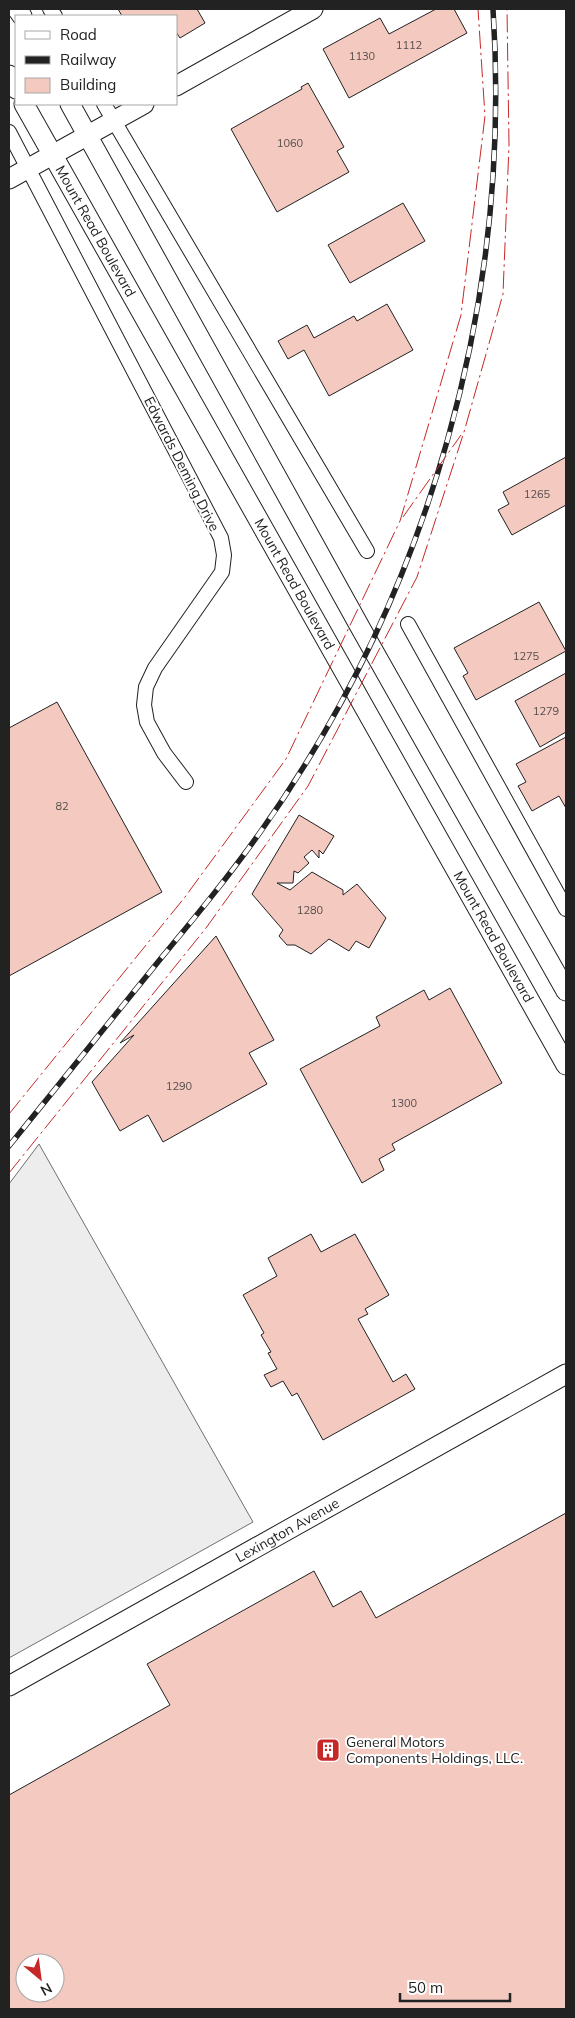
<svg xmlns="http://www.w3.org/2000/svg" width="575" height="2018" font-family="Mulish,sans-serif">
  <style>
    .parking { fill: #ededed; stroke: #6f6f6f }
    .building { fill: #f3c9c0; stroke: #222; fill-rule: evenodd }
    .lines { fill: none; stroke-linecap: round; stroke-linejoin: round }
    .street-casing { stroke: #222; stroke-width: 16 }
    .secondary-casing { stroke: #222; stroke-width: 21 }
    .street { stroke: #fff; stroke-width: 14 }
    .secondary { stroke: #fff; stroke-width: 19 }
    .rail-casing { stroke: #222; stroke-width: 5.5 }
    .rail { stroke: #fff; stroke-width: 4; stroke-dasharray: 11; stroke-linecap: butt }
    .power { stroke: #c62828; stroke-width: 1; stroke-dasharray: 18 4 2.5 4; stroke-linecap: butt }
    .labels { text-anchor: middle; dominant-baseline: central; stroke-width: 4; stroke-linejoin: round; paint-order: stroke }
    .number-label { font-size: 11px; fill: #564c4a }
    .street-label { font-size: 14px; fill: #222; stroke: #fff }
    .poi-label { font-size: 14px; fill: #222; stroke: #fff; text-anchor: start }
  </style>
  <rect width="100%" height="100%" fill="#fff"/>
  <path class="parking" d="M 39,1144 L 253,1522 L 9,1658 L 9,1184 Z"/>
  <path class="building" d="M 118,9 L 197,9 L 205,23 L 180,38 L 176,32 L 176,16 L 122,16 Z
    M 436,9 L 454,9 L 467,33 L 349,98 L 323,49 L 380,18 L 389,34 Z
    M 308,83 L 344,147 L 337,151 L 349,172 L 277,212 L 231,129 L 302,89 L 301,87 Z
    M 403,203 L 425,241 L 350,283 L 328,245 Z
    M 387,304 L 413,350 L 329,396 L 304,350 L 288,359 L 278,341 L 307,325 L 314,338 L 354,316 L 357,321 Z
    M 566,457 L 566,505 L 512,535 L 498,510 L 509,504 L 503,492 Z
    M 539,602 L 566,651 L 476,700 L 463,676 L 468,673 L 454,648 Z
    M 566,673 L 566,732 L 540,747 L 515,701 Z
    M 57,702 L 162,892 L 9,976 L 9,728 Z
    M 566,737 L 566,808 L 559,796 L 532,811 L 518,786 L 526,782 L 516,764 Z
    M 299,815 L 334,836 L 323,854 L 319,850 L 319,858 L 312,850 L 304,857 L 309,863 L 298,873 L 294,871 L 293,883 L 277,883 L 290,890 L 312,872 L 343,890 L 343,895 L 357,884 L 386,918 L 369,948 L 356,941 L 349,951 L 329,939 L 311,954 L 295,945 L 287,945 L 279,936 L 283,930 L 252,894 Z
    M 216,936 L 274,1040 L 249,1053 L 267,1084 L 163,1142 L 148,1115 L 120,1131 L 92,1082 L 134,1035 L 120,1043 Z
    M 450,988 L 502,1083 L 392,1144 L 395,1150 L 379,1159 L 384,1170 L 362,1183 L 300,1069 L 380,1026 L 376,1017 L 424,990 L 429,1000 Z
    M 311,1234 L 321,1252 L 355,1234 L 389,1295 L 365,1309 L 368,1314 L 358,1319 L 393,1382 L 406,1374 L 415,1389 L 323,1440 L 297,1393 L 292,1396 L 283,1381 L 271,1387 L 264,1375 L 277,1369 L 268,1353 L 271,1352 L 261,1335 L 264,1333 L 243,1295 L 277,1276 L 268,1258 Z
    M 566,1513 L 566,2009 L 9,2009 L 9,1795 L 170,1705 L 147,1664 L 314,1571 L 333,1607 L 361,1591 L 376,1618 ZM 25,1963 L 55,1963 L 55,1993 L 25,1993 Z"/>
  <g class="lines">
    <g class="street-casing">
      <path id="street" d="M 50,9 L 55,16
        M 104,104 L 367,551
        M 9,132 L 221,538 L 224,555 L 222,572 L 155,668 L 146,687 L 144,705 L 147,722 L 164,753 L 186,782
        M 408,624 L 566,909"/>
    </g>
    <g class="secondary-casing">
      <g id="secondary">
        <path d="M 17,9 L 22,16"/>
        <path d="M 9,75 L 16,89"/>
        <path d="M 176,86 L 313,9"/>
        <path id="s1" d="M 24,104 L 566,1065"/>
        <path d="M 70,104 L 360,627 L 566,991"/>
        <path d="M 9,179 L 144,104"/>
        <path id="s2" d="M 9,1686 L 566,1374"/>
      </g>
    </g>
    <use href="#street" class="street"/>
    <use href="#secondary" class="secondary"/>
    <g class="rail-casing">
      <path id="rail" d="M 9,1146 C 60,1083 111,1020 162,957 C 196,916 230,875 261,831 C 430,593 512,300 493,9"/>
    </g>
    <use href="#rail" class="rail"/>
    <path class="power" d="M 403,517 L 461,435
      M 9,1114 L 185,897 L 286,759 L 400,521 L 461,315 L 485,116 L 478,9
      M 9,1173 L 206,928 L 308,786 L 417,577 L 464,432 L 503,294 L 509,145 L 507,9"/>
  </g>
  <defs>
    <g id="building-square" transform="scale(1.25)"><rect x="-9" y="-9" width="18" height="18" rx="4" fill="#c62828" stroke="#fff"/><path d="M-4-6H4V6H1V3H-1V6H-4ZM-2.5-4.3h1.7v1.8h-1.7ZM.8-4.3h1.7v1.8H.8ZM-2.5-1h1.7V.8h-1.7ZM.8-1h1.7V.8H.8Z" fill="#fff"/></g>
  </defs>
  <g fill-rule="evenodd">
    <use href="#building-square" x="328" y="1750"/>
  </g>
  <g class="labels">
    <g class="number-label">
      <text x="409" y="45">1112</text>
      <text x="362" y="56">1130</text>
      <text x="290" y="143">1060</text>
      <text x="537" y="494">1265</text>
      <text x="526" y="656">1275</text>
      <text x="546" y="711">1279</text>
      <text x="62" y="806">82</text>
      <text x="310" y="910">1280</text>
      <text x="179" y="1086">1290</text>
      <text x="404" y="1103">1300</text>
    </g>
    <g class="street-label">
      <text stroke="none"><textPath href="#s1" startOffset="146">Mount Read Boulevard</textPath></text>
      <text transform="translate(182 464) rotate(63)">Edwards Deming Drive</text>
      <text stroke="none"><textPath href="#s1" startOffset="551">Mount Read Boulevard</textPath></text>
      <text stroke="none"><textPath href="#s1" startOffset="956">Mount Read Boulevard</textPath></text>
      <text stroke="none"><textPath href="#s2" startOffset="319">Lexington Avenue</textPath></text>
    </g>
    <g class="poi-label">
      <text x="346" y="1742">General Motors<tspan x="346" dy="16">Components Holdings, LLC.</tspan></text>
    </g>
  </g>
  <rect width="575" height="2018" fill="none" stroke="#222222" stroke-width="20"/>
  <rect x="15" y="15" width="162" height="90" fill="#ffffff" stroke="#a7a7a7"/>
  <rect x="25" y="31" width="25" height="8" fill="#ffffff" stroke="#a7a7a7"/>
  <text x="60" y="40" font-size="15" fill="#222222">Road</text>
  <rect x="25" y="56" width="25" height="8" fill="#222222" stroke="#a7a7a7"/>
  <text x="60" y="65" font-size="15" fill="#222222">Railway</text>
  <rect x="25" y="78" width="25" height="15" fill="#f3c9c0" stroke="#a7a7a7"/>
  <text x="60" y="90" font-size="15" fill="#222222">Building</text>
  <g transform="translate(40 1978) rotate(151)"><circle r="24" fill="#ffffff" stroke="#a7a7a7"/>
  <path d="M0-4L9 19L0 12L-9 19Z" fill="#c62828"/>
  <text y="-8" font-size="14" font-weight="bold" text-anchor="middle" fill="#222222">N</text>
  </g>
  <path d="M400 1993v8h110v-8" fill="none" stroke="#222222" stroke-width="2.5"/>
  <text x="408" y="1993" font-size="15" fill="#222222" stroke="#ffffff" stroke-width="4" paint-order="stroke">50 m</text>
</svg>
